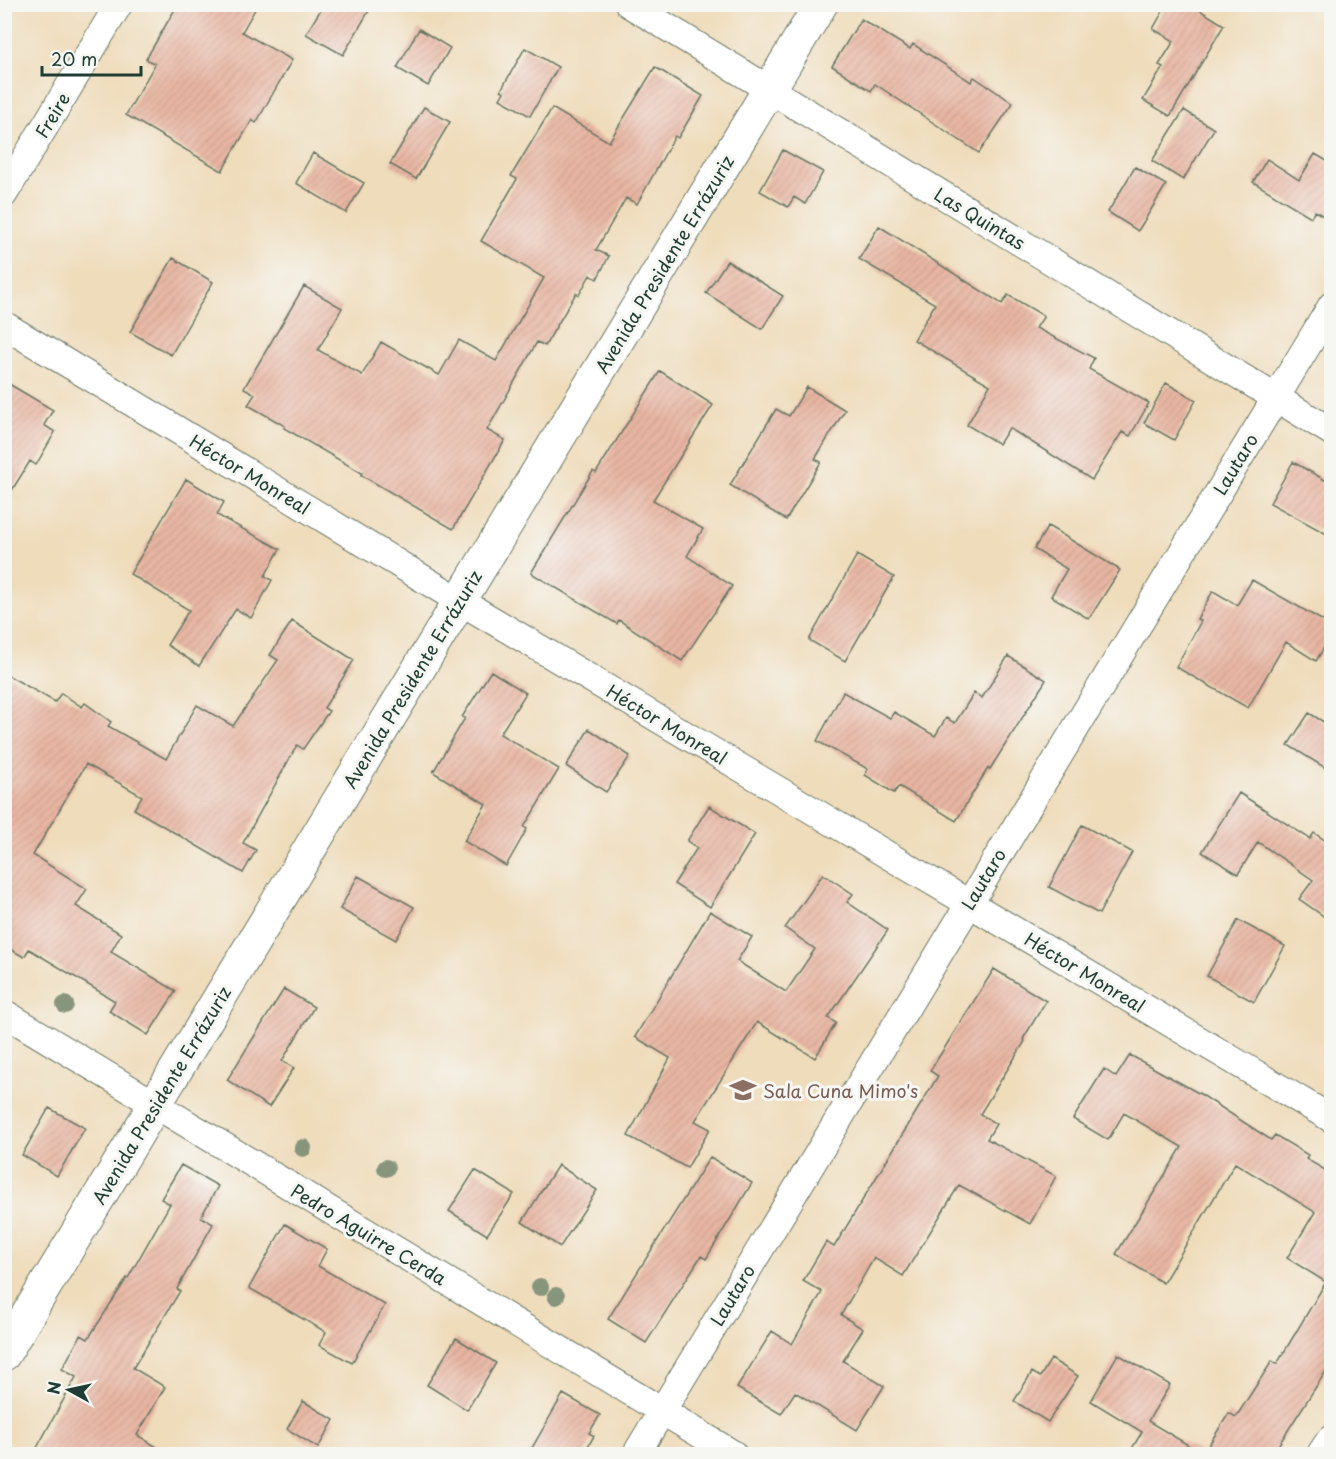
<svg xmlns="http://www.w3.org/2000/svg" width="1336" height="1459" font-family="'Playpen Sans',sans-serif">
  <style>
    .building { fill: url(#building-hatch) }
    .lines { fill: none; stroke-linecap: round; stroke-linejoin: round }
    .street-casing { stroke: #687563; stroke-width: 29 }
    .secondary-casing { stroke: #687563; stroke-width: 35 }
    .street { stroke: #fff; stroke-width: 27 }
    .secondary { stroke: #fff; stroke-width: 33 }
    .tree { fill: #87957c }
    .labels { text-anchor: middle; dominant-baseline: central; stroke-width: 6; stroke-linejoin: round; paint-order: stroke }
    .street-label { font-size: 18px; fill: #1f3d34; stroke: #f6f6f2 }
    .education-label { font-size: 18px; fill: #785e54; stroke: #f6f6f2; text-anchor: start }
  </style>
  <defs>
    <pattern id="building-hatch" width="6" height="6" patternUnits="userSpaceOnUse" patternTransform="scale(1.5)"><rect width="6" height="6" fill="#e9b6a3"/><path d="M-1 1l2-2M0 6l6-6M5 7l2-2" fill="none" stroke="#c79d8d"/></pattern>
  </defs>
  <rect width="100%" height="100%" fill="#f6f6f2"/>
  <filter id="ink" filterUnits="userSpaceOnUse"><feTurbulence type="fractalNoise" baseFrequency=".0167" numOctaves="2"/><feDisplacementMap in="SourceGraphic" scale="12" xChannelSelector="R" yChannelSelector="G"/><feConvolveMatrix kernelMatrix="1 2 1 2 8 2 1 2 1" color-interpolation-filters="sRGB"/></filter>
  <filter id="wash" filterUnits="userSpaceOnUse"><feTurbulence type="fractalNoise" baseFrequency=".008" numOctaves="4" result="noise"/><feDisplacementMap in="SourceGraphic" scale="24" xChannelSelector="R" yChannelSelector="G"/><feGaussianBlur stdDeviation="1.35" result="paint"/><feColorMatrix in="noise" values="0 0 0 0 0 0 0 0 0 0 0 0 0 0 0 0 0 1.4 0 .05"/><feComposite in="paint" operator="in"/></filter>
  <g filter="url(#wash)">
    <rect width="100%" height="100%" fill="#efdcbb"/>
    <g id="blocks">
      <path class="building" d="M 178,4 L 258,4 L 242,32 L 292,60 L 256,123 L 252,120 L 222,171 L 126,115 L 155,64 L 146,59 Z
        M 324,4 L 373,4 L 343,55 L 306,34 Z
        M 1167,4 L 1190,4 L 1224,25 L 1170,116 L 1143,100 L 1163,67 L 1159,65 L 1174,41 L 1153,29 Z
        M 861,19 L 910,49 L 913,44 L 971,82 L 974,77 L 1013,103 L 979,153 L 875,84 L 871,91 L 832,66 Z
        M 419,29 L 450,48 L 428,86 L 397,68 Z
        M 525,48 L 558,67 L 530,116 L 500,99 L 504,92 L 501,90 Z
        M 655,67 L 703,96 L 678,138 L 675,136 L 637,204 L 626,198 L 596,250 L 609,256 L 597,279 L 590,275 L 579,295 L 576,293 L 545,346 L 537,342 L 487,430 L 505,440 L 453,529 L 361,475 L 362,473 L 284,428 L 285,426 L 248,405 L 255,394 L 244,388 L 304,286 L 342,308 L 318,350 L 362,375 L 381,342 L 439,375 L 459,340 L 496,361 L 544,278 L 481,241 L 517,179 L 511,176 L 552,108 L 609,142 Z
        M 424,107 L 450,122 L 416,179 L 390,164 Z
        M 1184,110 L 1214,129 L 1183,180 L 1152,161 Z
        M 783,150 L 823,172 L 805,204 L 794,197 L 788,207 L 760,191 Z
        M 313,153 L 364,183 L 346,213 L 296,183 Z
        M 1315,154 L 1332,164 L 1332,221 L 1315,211 L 1311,217 L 1253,182 L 1267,159 L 1299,180 Z
        M 1135,167 L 1166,185 L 1138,231 L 1108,212 Z
        M 879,226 L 1002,304 L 1008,295 L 1044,316 L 1036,328 L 1094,358 L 1089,369 L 1149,403 L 1130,436 L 1122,432 L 1092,480 L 1009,428 L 999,444 L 967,425 L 990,385 L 914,340 L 935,304 L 859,259 Z
        M 173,258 L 213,282 L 171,355 L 130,332 Z
        M 727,261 L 783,296 L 762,329 L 706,293 Z
        M 660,371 L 713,405 L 653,500 L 703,529 L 687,556 L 732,586 L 682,661 L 619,620 L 617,624 L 531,573 L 593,471 L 596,473 Z
        M 4,381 L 53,410 L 44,425 L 55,432 L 36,465 L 30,461 L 4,503 Z
        M 1166,383 L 1196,400 L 1174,440 L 1144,423 Z
        M 807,387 L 845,410 L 815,459 L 821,462 L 786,520 L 730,485 L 776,409 L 789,416 Z
        M 1293,462 L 1332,484 L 1332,537 L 1270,503 Z
        M 186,479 L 224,502 L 217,515 L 280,549 L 265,576 L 272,580 L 251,618 L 236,609 L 199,666 L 167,645 L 189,610 L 130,574 Z
        M 1048,526 L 1120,570 L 1089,619 L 1051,596 L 1067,569 L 1034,549 Z
        M 857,555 L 894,577 L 845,661 L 809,640 Z
        M 1252,580 L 1332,626 L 1332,635 L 1316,661 L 1286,642 L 1248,708 L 1176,667 L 1201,621 L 1197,619 L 1213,591 L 1237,605 Z
        M 292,621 L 354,660 L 324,708 L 329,711 L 303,749 L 297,745 L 243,843 L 256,850 L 243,873 L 134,809 L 142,796 L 86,764 L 33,855 L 87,889 L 76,906 L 121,934 L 111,952 L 176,991 L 148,1035 L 109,1011 L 115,1001 L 29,949 L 24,957 L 4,946 L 4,673 L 55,702 L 61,693 L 82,707 L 85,703 L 111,722 L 108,726 L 166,759 L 197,705 L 233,726 L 278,660 L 270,655 Z
        M 1008,656 L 1046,680 L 990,769 L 988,768 L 956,821 L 899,786 L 894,793 L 865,775 L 868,769 L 817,741 L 843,692 L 890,718 L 894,712 L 935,736 L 946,718 L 955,723 L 974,693 L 982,698 Z
        M 491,671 L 526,693 L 500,734 L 559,769 L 524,827 L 527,829 L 506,866 L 464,841 L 486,804 L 433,772 L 465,718 L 462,717 Z
        M 1309,713 L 1332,727 L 1332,772 L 1288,745 Z
        M 589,729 L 630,756 L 606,792 L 566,766 Z
        M 1239,793 L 1310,839 L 1314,833 L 1332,845 L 1332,922 L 1299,899 L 1313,880 L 1258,842 L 1238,874 L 1202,852 Z
        M 709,806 L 755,834 L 710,907 L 674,884 L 697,848 L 687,841 Z
        M 1082,825 L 1132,852 L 1099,914 L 1049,887 Z
        M 823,874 L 853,894 L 847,902 L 888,930 L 828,1018 L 836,1023 L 815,1058 L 757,1022 L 695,1121 L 710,1129 L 687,1168 L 628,1136 L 670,1058 L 635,1037 L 710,911 L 752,937 L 737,961 L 786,992 L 815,949 L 785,928 Z
        M 358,876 L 414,907 L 396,940 L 340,909 Z
        M 1238,920 L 1285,946 L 1254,1002 L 1207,976 Z
        M 994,969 L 1046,1001 L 1023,1039 L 1025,1041 L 980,1114 L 996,1124 L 987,1139 L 1056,1176 L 1030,1224 L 959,1185 L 903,1276 L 874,1258 L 841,1315 L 863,1329 L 843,1361 L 884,1386 L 857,1430 L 795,1392 L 781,1414 L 737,1388 L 772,1331 L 792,1344 L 822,1292 L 803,1281 L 826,1242 L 834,1247 L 907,1127 L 938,1076 L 930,1071 Z
        M 284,989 L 314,1007 L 282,1061 L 294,1068 L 269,1107 L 227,1080 Z
        M 1130,1055 L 1202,1095 L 1271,1140 L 1275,1135 L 1308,1155 L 1306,1159 L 1332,1174 L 1332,1362 L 1272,1455 L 1128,1455 L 1142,1432 L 1091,1401 L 1118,1354 L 1170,1385 L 1148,1421 L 1203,1454 L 1229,1413 L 1236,1417 L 1272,1361 L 1277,1364 L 1326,1282 L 1287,1258 L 1315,1212 L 1235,1163 L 1163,1283 L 1116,1254 L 1182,1147 L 1124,1113 L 1108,1140 L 1073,1119 L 1104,1069 L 1116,1077 Z
        M 49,1108 L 85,1128 L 57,1176 L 22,1155 Z
        M 710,1157 L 752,1183 L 706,1259 L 701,1256 L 646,1343 L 608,1319 Z
        M 181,1165 L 218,1186 L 201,1217 L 213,1224 L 177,1289 L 180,1291 L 133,1368 L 165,1387 L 137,1435 L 170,1455 L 33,1455 L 76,1377 L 62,1369 L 81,1335 L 88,1339 L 127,1278 L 128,1278 L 170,1204 L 161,1199 Z
        M 558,1165 L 597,1190 L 560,1247 L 522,1222 Z
        M 475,1170 L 514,1194 L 487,1235 L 449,1211 Z
        M 285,1224 L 327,1249 L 318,1266 L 385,1305 L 352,1363 L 319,1345 L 326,1332 L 249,1288 Z
        M 456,1338 L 496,1363 L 467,1410 L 427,1385 Z
        M 1051,1359 L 1078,1376 L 1048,1422 L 1014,1401 L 1032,1372 L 1040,1377 Z
        M 563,1394 L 600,1415 L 589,1433 L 594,1436 L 583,1455 L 528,1455 Z
        M 303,1401 L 334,1420 L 318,1448 L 287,1429 Z"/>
    </g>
  </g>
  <g filter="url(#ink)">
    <use href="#blocks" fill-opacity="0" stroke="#687563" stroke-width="1.5"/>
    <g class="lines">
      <g class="street-casing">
        <path id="street" d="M 629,4 L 1332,432
          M 4,194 L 119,4
          M 4,325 L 460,601 L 1332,1119
          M 4,1013 L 733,1454
          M 636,1454 L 1332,305"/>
      </g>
      <g class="secondary-casing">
        <path id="secondary" d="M 4,1354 L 821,4
          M 1324,1454 L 1332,1442"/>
      </g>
      <use href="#street" class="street"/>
      <use href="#secondary" class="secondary"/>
    </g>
    <g class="tree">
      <circle cx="65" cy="1005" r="9"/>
      <circle cx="303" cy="1148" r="9"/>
      <circle cx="386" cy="1168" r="9"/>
      <circle cx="540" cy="1287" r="9"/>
      <circle cx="556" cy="1296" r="9"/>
    </g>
  </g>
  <defs>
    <g id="school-bare" transform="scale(2.07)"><path d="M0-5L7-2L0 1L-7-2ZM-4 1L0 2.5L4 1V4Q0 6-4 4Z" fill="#8d6e63" stroke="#f6f6f2" stroke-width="2.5" paint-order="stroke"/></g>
  </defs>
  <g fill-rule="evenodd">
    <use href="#school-bare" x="743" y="1090"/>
  </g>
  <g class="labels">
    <g class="street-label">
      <text transform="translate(52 115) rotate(-59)">Freire</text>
      <text transform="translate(980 218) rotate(31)">Las Quintas</text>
      <text transform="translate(664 264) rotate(-59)">Avenida Presidente Errázuriz</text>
      <text transform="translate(1235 464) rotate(-59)">Lautaro</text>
      <text transform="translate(250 474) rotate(31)">Héctor Monreal</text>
      <text transform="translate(412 679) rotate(-59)">Avenida Presidente Errázuriz</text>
      <text transform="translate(667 724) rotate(31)">Héctor Monreal</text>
      <text transform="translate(983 879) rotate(-59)">Lautaro</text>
      <text transform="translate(1085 972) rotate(31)">Héctor Monreal</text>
      <text transform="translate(161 1095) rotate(-59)">Avenida Presidente Errázuriz</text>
      <text transform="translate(369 1234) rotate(31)">Pedro Aguirre Cerda</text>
      <text transform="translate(732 1295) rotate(-59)">Lautaro</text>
    </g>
    <g class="education-label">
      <text x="763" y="1090">Sala Cuna Mimo's</text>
    </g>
  </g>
  <rect width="1336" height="1459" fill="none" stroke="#f6f6f2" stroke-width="24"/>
  <g transform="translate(69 1390) rotate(278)" stroke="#f6f6f2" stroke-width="4.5" paint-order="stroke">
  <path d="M0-4.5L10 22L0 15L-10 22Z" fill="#1f3d34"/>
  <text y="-9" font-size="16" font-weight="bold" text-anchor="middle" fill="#1f3d34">N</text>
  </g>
  <path d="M42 66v9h99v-9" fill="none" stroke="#1f3d34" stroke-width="3"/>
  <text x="51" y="66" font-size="18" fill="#1f3d34" stroke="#f6f6f2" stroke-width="4.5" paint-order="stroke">20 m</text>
</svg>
